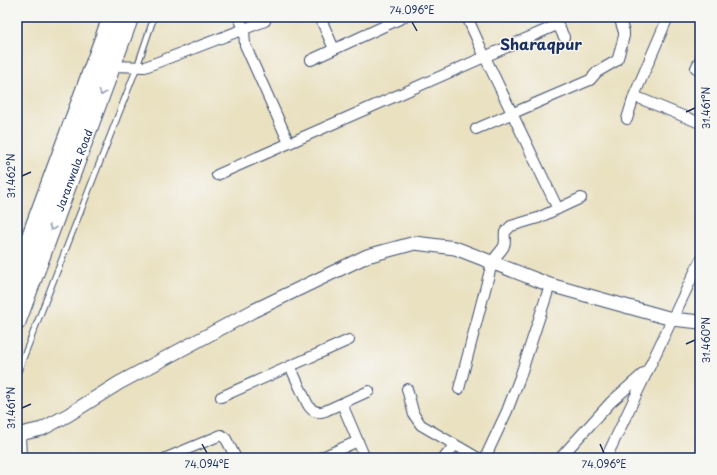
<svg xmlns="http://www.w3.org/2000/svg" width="717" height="475" font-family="'Playpen Sans',sans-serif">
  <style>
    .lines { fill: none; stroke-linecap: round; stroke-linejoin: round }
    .service-casing { stroke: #3a4a6d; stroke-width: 7 }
    .minor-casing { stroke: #3a4a6d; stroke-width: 12 }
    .tertiary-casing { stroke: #3a4a6d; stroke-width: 15 }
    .primary-casing { stroke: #3a4a6d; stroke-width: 19 }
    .service { stroke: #fff; stroke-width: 5 }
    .minor { stroke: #fff; stroke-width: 10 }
    .tertiary { stroke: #fff; stroke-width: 13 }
    .primary { stroke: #fff; stroke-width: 17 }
    .oneway { stroke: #8d97ae }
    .ticks { fill: none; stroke: #1b2f5e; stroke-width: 1.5 }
    .labels { text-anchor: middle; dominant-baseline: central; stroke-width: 3; stroke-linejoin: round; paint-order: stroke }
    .street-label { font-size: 11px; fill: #1b2f5e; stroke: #f6f6f2 }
    .district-label { font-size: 15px; font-weight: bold; fill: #1b2f5e; stroke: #f6f6f2 }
    .neatline { fill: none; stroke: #1b2f5e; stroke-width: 1.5 }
    .ticks-label { font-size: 10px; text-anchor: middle; fill: #1b2f5e }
  </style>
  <rect width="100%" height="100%" fill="#f6f6f2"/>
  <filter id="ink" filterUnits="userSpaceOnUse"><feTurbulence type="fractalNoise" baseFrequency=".025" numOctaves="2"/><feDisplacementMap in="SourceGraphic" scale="8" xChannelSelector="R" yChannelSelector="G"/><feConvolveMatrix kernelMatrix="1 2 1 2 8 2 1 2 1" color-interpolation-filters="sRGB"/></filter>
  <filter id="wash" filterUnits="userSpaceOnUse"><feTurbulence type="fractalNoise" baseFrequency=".012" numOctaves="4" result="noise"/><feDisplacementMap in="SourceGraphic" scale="16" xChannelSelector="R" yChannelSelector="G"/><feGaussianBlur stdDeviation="0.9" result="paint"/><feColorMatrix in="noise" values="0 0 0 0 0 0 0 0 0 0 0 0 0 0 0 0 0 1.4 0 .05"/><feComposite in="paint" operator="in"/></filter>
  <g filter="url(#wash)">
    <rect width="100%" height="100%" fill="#eae1c1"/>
  </g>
  <g filter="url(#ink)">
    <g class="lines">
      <g class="service-casing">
        <path id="service" d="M 17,255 L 105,17
          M 17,374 L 137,67 L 154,17"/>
      </g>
      <g class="minor-casing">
        <path id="minor" d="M 239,17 L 244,30 L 245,45 L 289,143
          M 320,17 L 334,49
          M 467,17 L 485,57 L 558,209
          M 554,17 L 564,37
          M 311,60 L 404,17
          M 112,66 L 145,67 L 265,21
          M 696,68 L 700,60
          M 634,96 L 700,123
          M 627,119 L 634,96 L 668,17
          M 476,129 L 590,80 L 597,72 L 616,61 L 618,58 L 624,36 L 624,32 L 619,17
          M 217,175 L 557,25
          M 290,366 L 307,403 C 311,411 317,414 325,411 L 369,391
          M 407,389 L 414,415 L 421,425 L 478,458
          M 459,389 L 492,263 C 495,256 501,252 504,246 C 506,241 504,237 505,232 L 511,226 L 538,218 L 581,198
          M 221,397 L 349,340
          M 342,404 L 365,458
          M 20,434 L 21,458
          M 166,458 L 221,435 L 226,439 L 236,458
          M 320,458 L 358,441
          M 444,458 L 455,445
          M 485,458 L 507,411 L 520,377 L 550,285
          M 560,458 L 611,402 L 644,373
          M 606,458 L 700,261"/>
      </g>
      <g class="tertiary-casing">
        <path id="tertiary" d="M 17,433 L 20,434 L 42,429 L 68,415 L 119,383 L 253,311 L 367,256 L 415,243 L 455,248 L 550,285 L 672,319 L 700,322"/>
      </g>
      <g class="primary-casing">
        <g id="primary">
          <path d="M 17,284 L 116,17"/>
          <path id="s1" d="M 17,322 L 130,17"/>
        </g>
      </g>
      <use href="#service" class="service"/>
      <use href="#minor" class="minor"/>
      <use href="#tertiary" class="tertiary"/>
      <use href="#primary" class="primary"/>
    </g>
    <defs><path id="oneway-chevron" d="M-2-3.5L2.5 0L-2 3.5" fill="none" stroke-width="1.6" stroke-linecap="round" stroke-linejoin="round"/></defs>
    <g class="oneway">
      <use href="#oneway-chevron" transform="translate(102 93) rotate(110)"/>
      <use href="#oneway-chevron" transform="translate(52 228) rotate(110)"/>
    </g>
  </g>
  <path class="ticks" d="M 412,22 L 417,31M 686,112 L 695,108M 22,176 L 31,172M 686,344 L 695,340M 22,408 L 31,404M 202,444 L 207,453M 600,444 L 604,453"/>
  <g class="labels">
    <g class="street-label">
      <text stroke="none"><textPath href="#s1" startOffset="162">Jaranwala Road</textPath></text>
    </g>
    <g class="district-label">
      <text x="541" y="43">Sharaqpur</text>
    </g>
  </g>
  <rect width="717" height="475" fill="none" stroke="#f6f6f2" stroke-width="44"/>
  <rect x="22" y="22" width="673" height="431" class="neatline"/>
  <g class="ticks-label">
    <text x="412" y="14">74.096°E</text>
    <text transform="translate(706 108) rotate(-90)" y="4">31.461°N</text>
    <text transform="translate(11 176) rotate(-90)" y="4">31.462°N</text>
    <text transform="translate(706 340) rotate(-90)" y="4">31.460°N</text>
    <text transform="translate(11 408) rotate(-90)" y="4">31.461°N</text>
    <text x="207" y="468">74.094°E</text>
    <text x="604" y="468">74.096°E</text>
  </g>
</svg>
